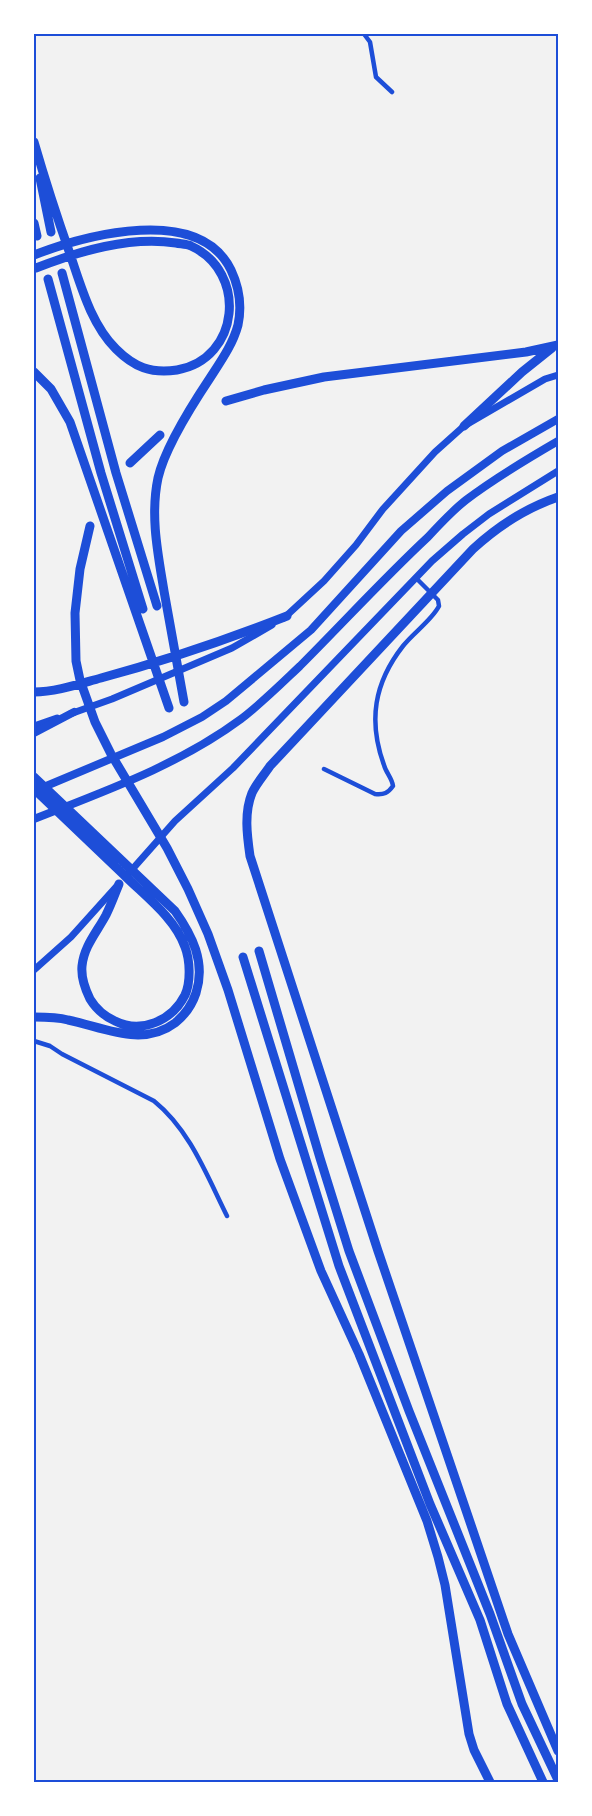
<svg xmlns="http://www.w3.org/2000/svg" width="592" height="1816" font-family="Montserrat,sans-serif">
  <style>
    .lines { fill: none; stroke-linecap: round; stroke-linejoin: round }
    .minor { stroke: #1d4ed8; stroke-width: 4.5 }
    .primary { stroke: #1d4ed8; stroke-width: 7 }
    .trunk { stroke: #1d4ed8; stroke-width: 8 }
    .motorway { stroke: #1d4ed8; stroke-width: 9 }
    .neatline { fill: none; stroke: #1d4ed8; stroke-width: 2 }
  </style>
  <rect width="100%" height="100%" fill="#f2f2f2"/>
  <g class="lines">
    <path class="minor" d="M 364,34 L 370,42 L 376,77 L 392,92
      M 324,769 L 375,794 C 384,795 388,793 393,786 C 392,778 386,773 384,765 C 368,721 374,683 403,646 C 413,633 432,620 439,606 L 438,600 L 416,578
      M 34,1041 L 50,1046 L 62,1054 L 154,1101 C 190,1130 207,1176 227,1216"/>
    <path class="primary" d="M 284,618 L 324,581 L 356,545 L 383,509 L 435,452 L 464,426 L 545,379 L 558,375
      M 70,714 L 112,699 L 232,648 L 272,625
      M 34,726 L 57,718
      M 129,873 L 175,821 L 233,768 L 432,561 L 463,534 L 489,514 L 558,471
      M 34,970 L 71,937 L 116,887"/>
    <path class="trunk" d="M 34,733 L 74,712
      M 39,789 L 163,737 L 202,717 L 226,701 L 311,630 L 401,531 L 447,491 L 502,451 L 558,419
      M 34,819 C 105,791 179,765 241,719 C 262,703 281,684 300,666 C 343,623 384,578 428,537 C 440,524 452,511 466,500 C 495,478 527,459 558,441"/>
    <path class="motorway" d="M 34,142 C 45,180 57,217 70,254 C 81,286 91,324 116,349 C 134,367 151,374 177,370 C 240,359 248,272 191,246 C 187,244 181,244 176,243 C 129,236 80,251 36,268
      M 40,178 L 51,232
      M 34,223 L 37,236
      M 34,255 C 86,235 199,204 231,270 C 239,287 242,306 238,325 C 233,344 221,361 210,378 C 192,405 165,447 158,478 C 150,516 158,554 164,591 C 171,628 177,665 184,702
      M 62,273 L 116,473 L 157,606
      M 48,279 L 101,473 L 143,609
      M 34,372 L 51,389 L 70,422 L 169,708
      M 226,401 L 264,390 L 324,377 L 526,352 L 558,345
      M 464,426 L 522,372 L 552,348
      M 130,463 L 160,435
      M 558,497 C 526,508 498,526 473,549 L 270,766 C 264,775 256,784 252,793 C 244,813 247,835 250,856 L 378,1251 L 508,1634 L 558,1751
      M 90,526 L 80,569 L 75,613 L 76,661 L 80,680 L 95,722 L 111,754 L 167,848 L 188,889 L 208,934 L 228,990 L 280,1159 L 321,1271 L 359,1354 L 427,1521 L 438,1557 L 445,1585 L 469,1734 L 474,1750 L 490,1782
      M 34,692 C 56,692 79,684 101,678 C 164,661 226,640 287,616
      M 34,777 L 175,911 C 192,935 206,962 196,993 C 192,1005 185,1015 175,1023 C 142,1048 103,1027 68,1020 C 57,1017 45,1017 34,1017
      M 34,789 C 64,818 94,846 124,875 C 145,896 175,918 185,947 C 190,960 191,982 185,995 C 172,1021 141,1034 115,1021 C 104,1016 96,1009 90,999 C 85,989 81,977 82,966 C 84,946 97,932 106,915 C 111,905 115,894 119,884
      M 259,951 L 320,1158 L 349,1251 L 409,1411 L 490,1614 L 522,1704 L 558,1780
      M 243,957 L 339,1266 L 430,1504 L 480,1620 L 507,1704 L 543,1782"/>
  </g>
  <rect width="592" height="1816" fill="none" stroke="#ffffff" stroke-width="70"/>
  <rect x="35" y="35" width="522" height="1746" class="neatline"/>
</svg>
